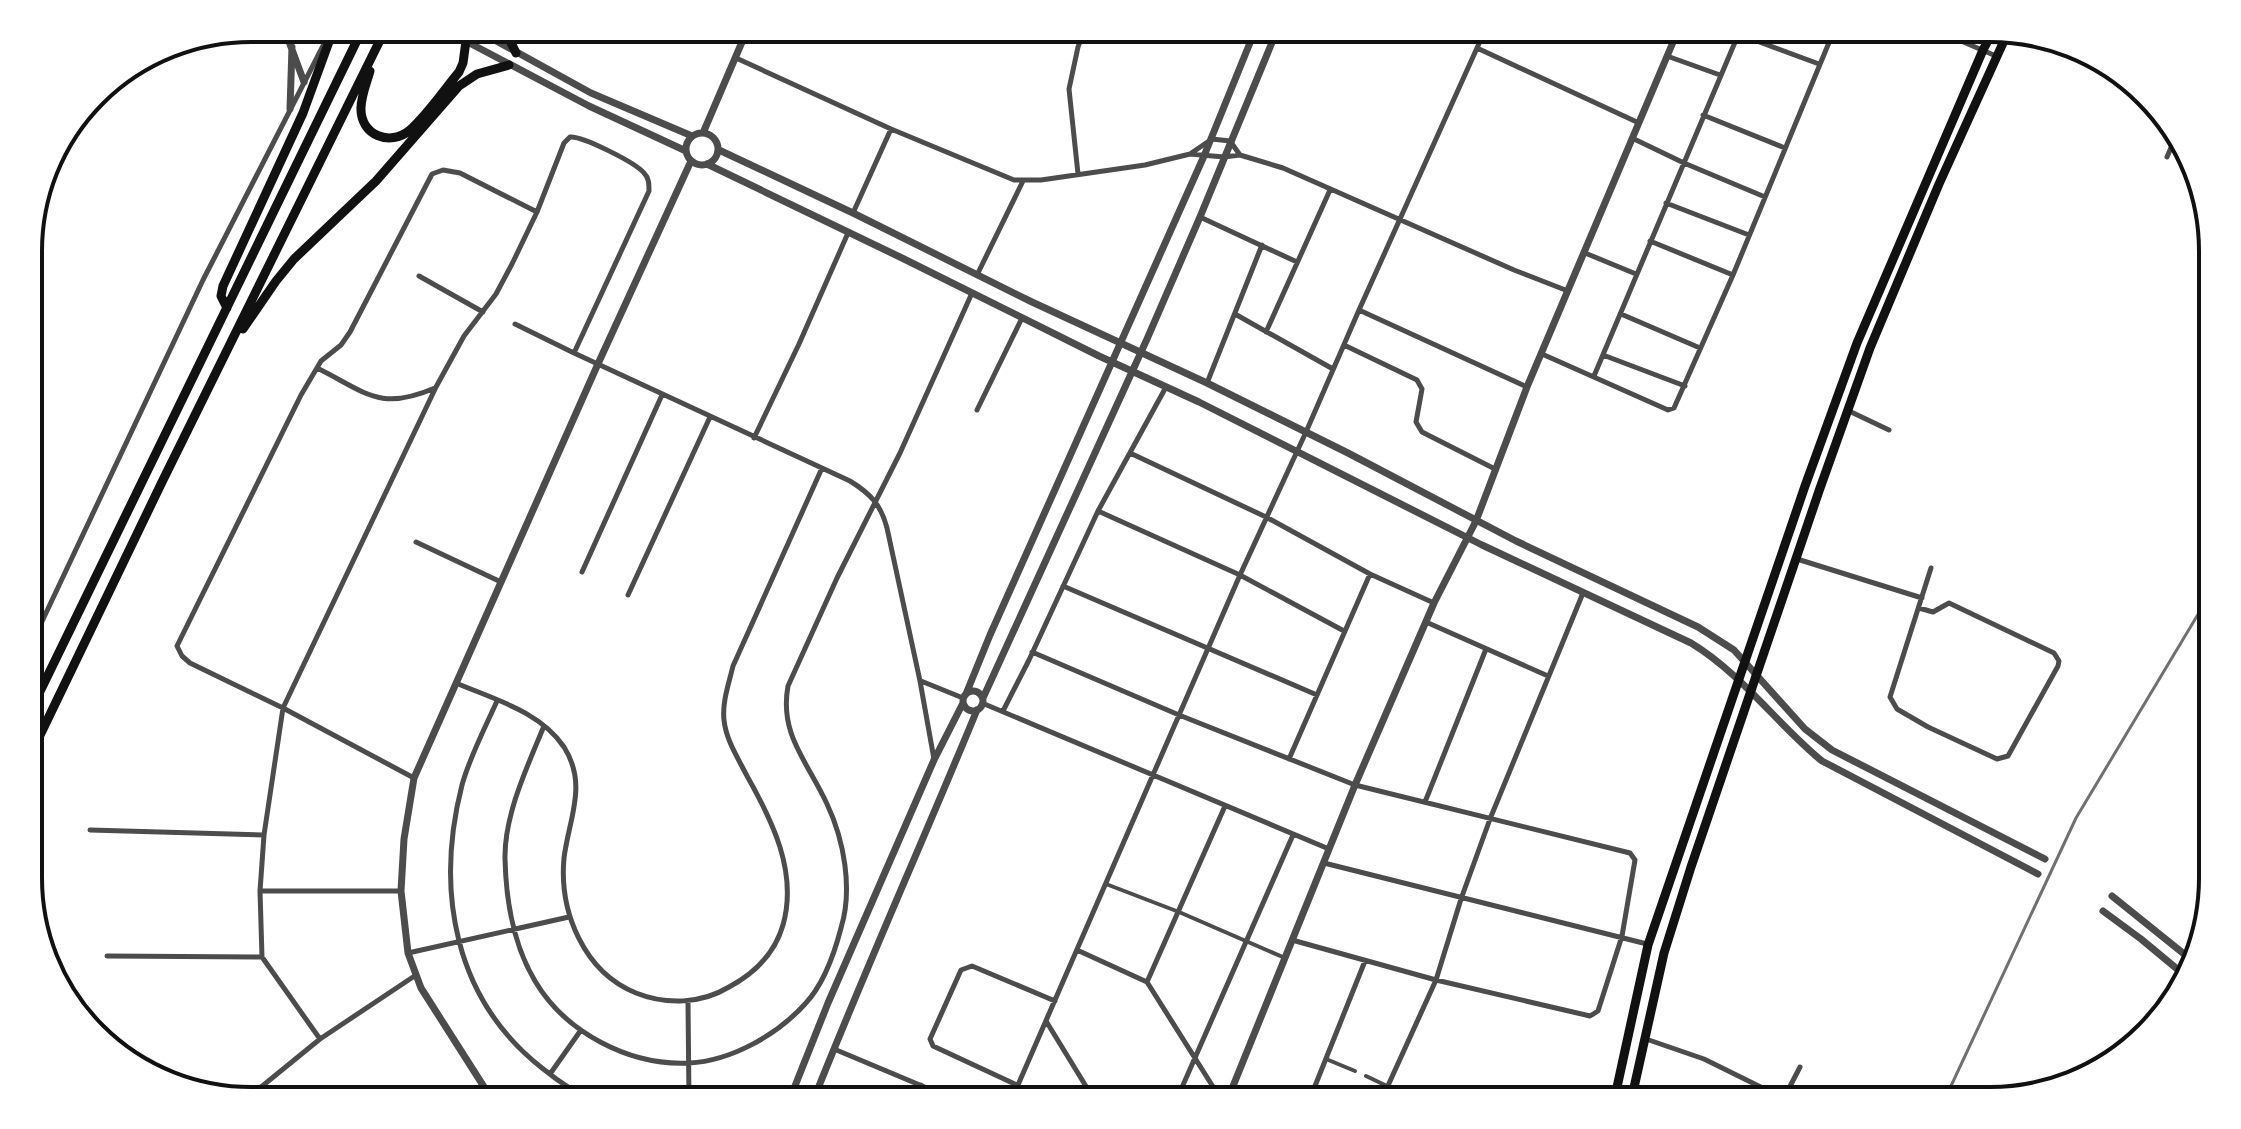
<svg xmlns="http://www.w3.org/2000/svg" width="2241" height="1129" font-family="Overpass,sans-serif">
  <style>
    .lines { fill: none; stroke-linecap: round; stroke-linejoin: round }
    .pedestrian { stroke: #4c4c4c; stroke-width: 4 }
    .minor { stroke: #4c4c4c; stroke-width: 5 }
    .tertiary { stroke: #4c4c4c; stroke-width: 7 }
    .primary { stroke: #111; stroke-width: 9 }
    .trunk { stroke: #111; stroke-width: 9 }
    .rail { stroke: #707070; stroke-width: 3 }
    .rim { fill: none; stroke: #111; stroke-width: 4 }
  </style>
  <rect width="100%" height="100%" fill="#fff"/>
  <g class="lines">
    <path class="pedestrian" d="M 1106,884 L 1179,912 L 1285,958
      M 1326,1059 L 1355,1071
      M 1366,1076 L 1387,1086"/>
    <path class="minor" d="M 1790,28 L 1828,41
      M 1931,28 L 1996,56
      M 1738,34 L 1819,64
      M 1477,48 L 1639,123
      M 1667,56 L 1720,75
      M 736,58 L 891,129 L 1014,180 L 1041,180 L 1145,165 L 1190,154 L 1212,139 L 1230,141 L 1240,155
      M 1703,115 L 1785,148
      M 1632,138 L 1684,163 L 1765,197
      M 1190,154 L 1224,157 L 1240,155 L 1283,168 L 1514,270 L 1568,291
      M 2167,157 L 2176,136
      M 1078,174 L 1069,89 L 1078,47 L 1085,28
      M 1666,203 L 1749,235
      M 853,213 L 891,129
      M 1200,217 L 1297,262
      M 1650,241 L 1733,275
      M 1585,253 L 1636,274
      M 977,275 L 1023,181
      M 419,276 L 483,312
      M 1359,310 L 1527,387
      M 1235,314 L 1333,369
      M 1621,314 L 1700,348
      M 515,324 L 574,353
      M 1266,332 L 1330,190
      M 1344,345 L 1417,380 L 1422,389 L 1416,422 L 1422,432 L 1495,469
      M 1542,354 L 1668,410 L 1674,408 L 1733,275 L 1835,28
      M 1603,355 L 1685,386
      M 317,368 C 366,392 379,412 435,388
      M 1594,376 L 1741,28
      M 1207,383 L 1262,245
      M 977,410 L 1022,318
      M 1849,411 L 1889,430
      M 754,438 L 799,344 L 848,233
      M 1130,453 L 1266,517 L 1370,574 L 1434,603
      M 1098,511 L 1240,575 L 1344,631
      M 416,542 L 501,582
      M 1797,559 L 1922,598
      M 582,572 L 662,395
      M 1063,586 L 1317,695
      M 628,595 L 710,417
      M 1919,608 L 1933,612 L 1949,603 L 2054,653 L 2059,661 L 2058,666 L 2008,756 L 1997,759 L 1928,727 L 1897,709 L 1890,697 L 1931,568
      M 1426,622 L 1548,676
      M 29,649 L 203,280 L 326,40
      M 1032,652 L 1179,715 L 1355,785 L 1630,853 L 1635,860 L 1622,936 L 1598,1011 L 1590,1016 L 1436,980 L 1292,940
      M 921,681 L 963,698
      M 456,683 C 493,699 540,711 564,747 C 588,785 569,818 564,858 C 559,912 584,972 636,993 C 666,1005 701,1004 729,987 C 755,973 775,953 783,925 C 798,872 772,820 747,776 C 738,758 726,740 724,720 C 722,702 729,683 733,666 L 822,468
      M 497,701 C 485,728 470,756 462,785 C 435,891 454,999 542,1068 C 558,1081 575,1093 594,1101
      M 982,703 L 1329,849
      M 1003,711 L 1029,660 L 1098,511 L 1166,387
      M 544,726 C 528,765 504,815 505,859 C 506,900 514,946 535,981 C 565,1032 629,1066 689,1063 C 731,1061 777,1035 805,1004 C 824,984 834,955 841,928 C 853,889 844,840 827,804 C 808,762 779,735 788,686 L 837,578 L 900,453 L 972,293
      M 1289,759 L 1370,574
      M 414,778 L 283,708 L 190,663 L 182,656 L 177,646 L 301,395 L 321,361 L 341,345 L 350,332 L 432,174 L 443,170 L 460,173 L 537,212
      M 1425,802 L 1486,649
      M 90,830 L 264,835
      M 1324,863 L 1647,944
      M 260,891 L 401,891
      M 1077,950 L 1147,982
      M 408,953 L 569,917
      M 107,956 L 262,957
      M 688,1001 L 689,1101
      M 1046,1021 L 1095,1101
      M 320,1039 L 262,957 L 260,891 L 264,835 L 283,708 L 436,387 L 464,336 L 496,294 L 512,264 L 537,212 L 564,143 L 570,137 C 583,136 636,163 644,173 C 649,178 649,184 649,191 L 574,353 L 850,481 C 871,494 881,505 887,528 L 920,681 L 934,759
      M 1646,1039 L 1704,1059 L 1789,1101
      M 834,1049 L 958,1101
      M 550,1074 L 581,1030
      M 1017,1085 L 933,1046 L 930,1039 L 961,970 L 972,966 L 1055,1001
      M 1784,1098 L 1800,1067
      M 245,1100 L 320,1039 L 416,975
      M 914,1101 L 921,1085
      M 1011,1101 L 1240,575 L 1306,432 L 1359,310 L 1486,28
      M 1176,1101 L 1293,835
      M 1222,1101 L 1147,982 L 1225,806
      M 1309,1101 L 1365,961
      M 1381,1101 L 1436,980 L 1461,899 L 1490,819 L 1583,593"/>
    <path class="tertiary" d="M 284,28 L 304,82
      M 441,28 L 589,106 L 686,151
      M 473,28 L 591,93 L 692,136
      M 290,109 L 292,47
      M686 149a16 16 0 1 1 32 0a16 16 0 1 1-32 0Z
      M 703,133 L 748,28
      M 719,150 L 853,213 L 1032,302 L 1207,383 L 1348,453 L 1516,541 L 1698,627 L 1734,650 L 1805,729 L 1832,750 L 2045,859
      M 707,164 L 904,259 L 1099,356 L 1199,402 L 1482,545 L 1691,643 C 1742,674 1777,724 1822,761 L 2038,874
      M963 701a10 10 0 1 1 20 0a10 10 0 1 1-20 0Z
      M 966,694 L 990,635 L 1204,156 L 1256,28
      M 983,698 L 1147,339 L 1200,217 L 1278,28
      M 2112,896 L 2194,962
      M 2103,911 L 2141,939 L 2188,978
      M 493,1101 L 421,988 L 408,953 L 401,891 L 404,839 L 414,778 L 597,366 L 691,161
      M 789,1101 L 828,1003 L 934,760 L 963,703
      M 813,1101 C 865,970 923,841 977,710
      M 1227,1101 L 1355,785 L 1434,603 L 1476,521 L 1527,387 L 1679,28"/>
    <path class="primary" d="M 1614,1101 L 1648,945 L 1805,486 L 1857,343 L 1983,50 L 1994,29
      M 1631,1101 L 1664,953 L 1691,867 L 1819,491 L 1870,348 L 1939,184 L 2008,32"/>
    <path class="trunk" d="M 504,28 L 516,53
      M 370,71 C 367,82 361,96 361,108 C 360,135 390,147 410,130 C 427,115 444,90 459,72 L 463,63 L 466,41
      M 227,308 L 221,296 L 223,286 L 303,113 L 334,28
      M 243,329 L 276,281 L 294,259 L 376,181 L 459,86 L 477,74 L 509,65
      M 30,712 L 363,28
      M 30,756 L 162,482 L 386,28"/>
    <path class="rail" d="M 1944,1101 L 2076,818 L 2212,591"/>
  </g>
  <path d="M0 0H2241V1129H0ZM251 42H1990A209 209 0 0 1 2199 251V878A209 209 0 0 1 1990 1087H251A209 209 0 0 1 42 878V251A209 209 0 0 1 251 42Z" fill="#fff" fill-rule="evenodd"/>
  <path class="rim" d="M251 42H1990A209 209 0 0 1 2199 251V878A209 209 0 0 1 1990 1087H251A209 209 0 0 1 42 878V251A209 209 0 0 1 251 42Z"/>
</svg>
